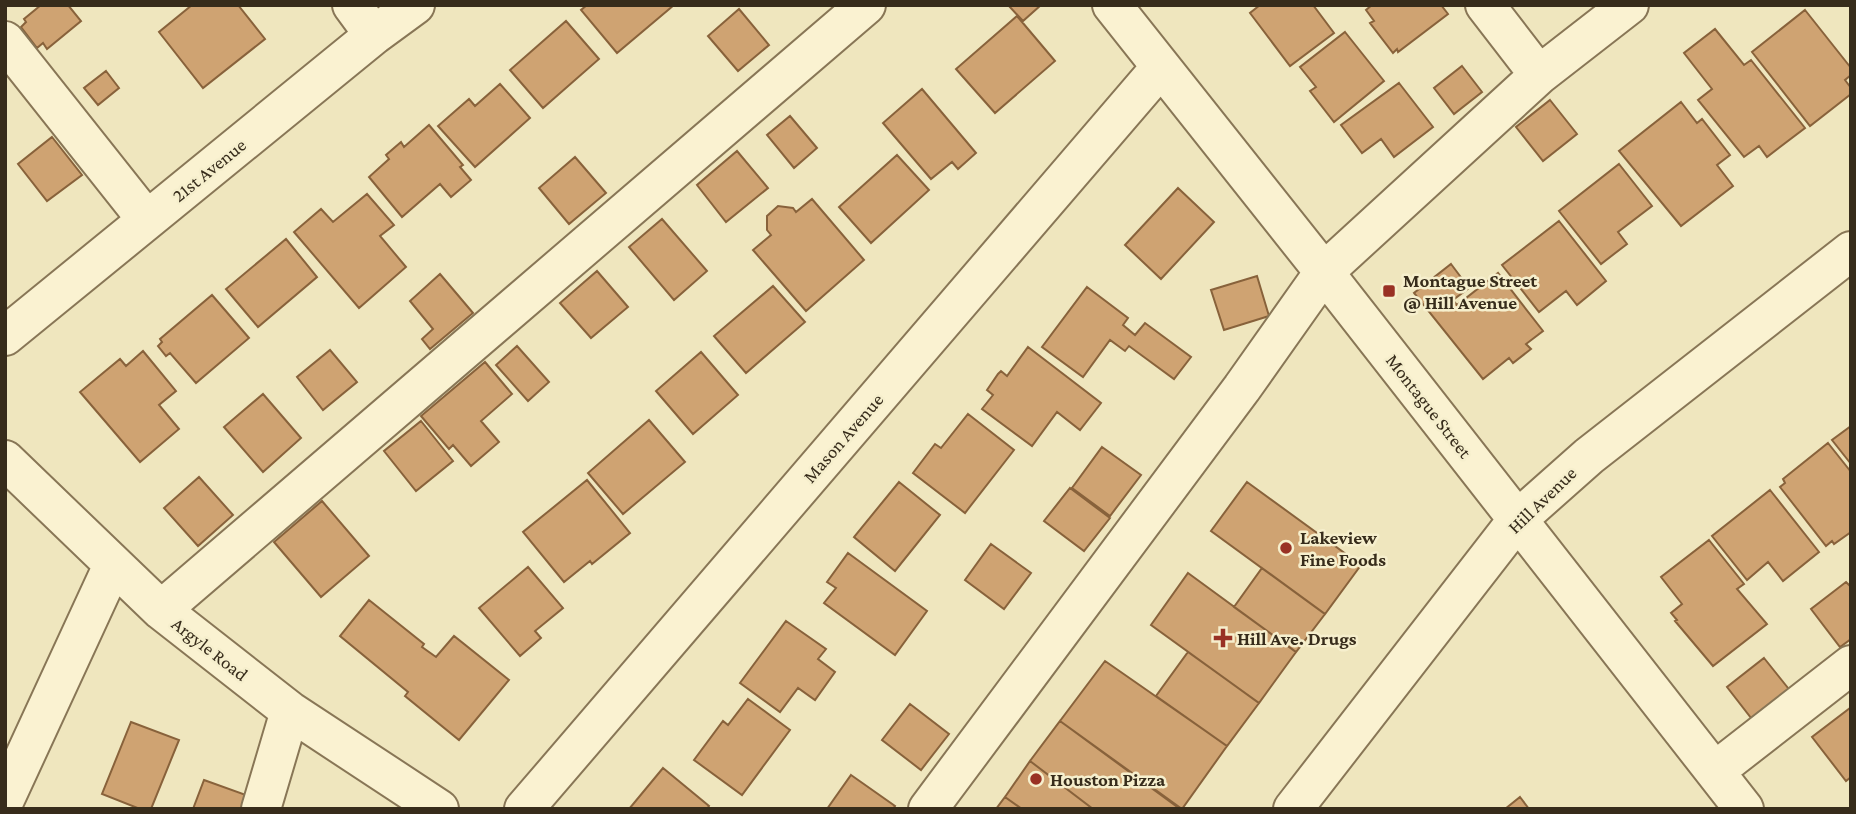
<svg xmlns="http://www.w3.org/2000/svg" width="1856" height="814" font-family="'Crimson Pro',serif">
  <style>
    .building { fill: #cfa372; stroke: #88623b; stroke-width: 2 }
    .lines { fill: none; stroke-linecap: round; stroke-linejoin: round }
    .minor-casing { stroke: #887656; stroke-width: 42 }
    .minor { stroke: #faf2d1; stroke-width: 38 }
    .poi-dot { fill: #993124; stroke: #f6efcd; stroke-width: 2.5 }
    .labels { text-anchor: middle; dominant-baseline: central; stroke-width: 5; stroke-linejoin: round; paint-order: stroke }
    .street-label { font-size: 19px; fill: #372c1b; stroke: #f6efcd }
    .poi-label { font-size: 19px; font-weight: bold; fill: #372c1b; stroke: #f6efcd; text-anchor: start }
  </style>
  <rect width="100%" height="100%" fill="#efe6be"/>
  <path class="building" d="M 41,5 L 68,5 L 81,21 L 47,49 L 43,43 L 37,48 L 21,27 L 26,22 L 24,19 Z
    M 192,5 L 238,5 L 265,39 L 203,88 L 159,32 Z
    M 587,5 L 674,5 L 617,53 L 581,10 Z
    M 1008,5 L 1041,5 L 1023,21 Z
    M 1260,5 L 1313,5 L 1334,33 L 1290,66 L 1250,13 Z
    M 1372,5 L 1441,5 L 1448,14 L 1398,52 L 1397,49 L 1393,53 L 1370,23 L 1374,21 L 1366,10 Z
    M 739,9 L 769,45 L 738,71 L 708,36 Z
    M 1805,10 L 1851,68 L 1851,75 L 1845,80 L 1851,88 L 1851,94 L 1810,126 L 1752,52 Z
    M 1017,16 L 1055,61 L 995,113 L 956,69 Z
    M 566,21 L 599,59 L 543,108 L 510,70 Z
    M 1715,29 L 1744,65 L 1751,60 L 1805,128 L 1767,157 L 1759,146 L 1744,157 L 1698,100 L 1712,89 L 1684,53 Z
    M 1345,32 L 1384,81 L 1334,122 L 1310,91 L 1316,87 L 1300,67 Z
    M 1462,66 L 1482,92 L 1454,114 L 1434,88 Z
    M 106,71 L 119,88 L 98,105 L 84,88 Z
    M 1399,83 L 1433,127 L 1394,157 L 1381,139 L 1362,153 L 1341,125 Z
    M 500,84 L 530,118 L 475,167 L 438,126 L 469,99 L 475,106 Z
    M 922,89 L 976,153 L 958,169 L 952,162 L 931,179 L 883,123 Z
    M 1550,100 L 1577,134 L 1543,161 L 1516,127 Z
    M 1681,102 L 1697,123 L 1702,119 L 1730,155 L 1717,165 L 1733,186 L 1681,226 L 1619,151 Z
    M 790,116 L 817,148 L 794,168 L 767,135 Z
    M 429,125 L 463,165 L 460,167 L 471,180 L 451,197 L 440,184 L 402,217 L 369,177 L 389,159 L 386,155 L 401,142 L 404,147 Z
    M 52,137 L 82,175 L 47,201 L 18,164 Z
    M 737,151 L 768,188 L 726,222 L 697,185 Z
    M 897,155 L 929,190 L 871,243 L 839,207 Z
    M 575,157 L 606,193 L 569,224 L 539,188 Z
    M 1619,164 L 1652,206 L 1618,232 L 1627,244 L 1601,264 L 1559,211 Z
    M 1178,188 L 1214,222 L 1161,279 L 1125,245 Z
    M 367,194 L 394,225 L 380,236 L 406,267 L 359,308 L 294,232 L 321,209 L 333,222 Z
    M 812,199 L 864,260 L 806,311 L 753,250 L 771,235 L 767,230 L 767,216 L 778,206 L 793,208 L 796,212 Z
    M 662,219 L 707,271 L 674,300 L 629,247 Z
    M 1559,221 L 1606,281 L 1577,305 L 1566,291 L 1539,312 L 1502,265 Z
    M 286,239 L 317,277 L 258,327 L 226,289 Z
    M 1451,264 L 1469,288 L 1453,300 L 1457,305 L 1498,273 L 1543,331 L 1526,344 L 1531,349 L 1513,363 L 1509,358 L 1483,379 L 1414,293 Z
    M 597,271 L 628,307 L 591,338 L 560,303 Z
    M 440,274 L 473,313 L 430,349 L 422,339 L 433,329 L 410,301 Z
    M 1257,276 L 1269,316 L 1224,330 L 1211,290 Z
    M 773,286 L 805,322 L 746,373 L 714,336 Z
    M 1087,287 L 1128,318 L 1123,325 L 1135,335 L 1145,323 L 1191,357 L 1174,379 L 1129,346 L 1125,351 L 1110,340 L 1083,377 L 1042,347 Z
    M 212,295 L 249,338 L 196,383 L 170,353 L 166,356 L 158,346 L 162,342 L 160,339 Z
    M 517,346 L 549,382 L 528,401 L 496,365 Z
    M 1028,347 L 1101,403 L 1080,430 L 1057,412 L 1032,446 L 982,409 L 993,395 L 987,390 L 998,374 L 1001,371 L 1007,376 Z
    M 330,350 L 357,382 L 323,410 L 297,377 Z
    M 143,351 L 176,391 L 159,405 L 179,429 L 140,462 L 80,392 L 120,359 L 126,366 Z
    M 701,352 L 738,395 L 693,434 L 656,391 Z
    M 485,362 L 512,394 L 481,421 L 499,442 L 471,466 L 453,445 L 449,449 L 421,416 Z
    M 263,394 L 301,438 L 263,472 L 224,427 Z
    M 968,414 L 1014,450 L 965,513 L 913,473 L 935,444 L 941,448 Z
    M 649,420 L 685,462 L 623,514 L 588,473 Z
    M 421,421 L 453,461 L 416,491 L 384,451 Z
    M 1851,426 L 1851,464 L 1832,440 Z
    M 1828,443 L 1851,472 L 1851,532 L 1834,544 L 1832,541 L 1826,546 L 1780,487 L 1785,483 L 1783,479 Z
    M 1102,447 L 1141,475 L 1110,516 L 1072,488 Z
    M 199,477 L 233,515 L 198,546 L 164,508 Z
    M 587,480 L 630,533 L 592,564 L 590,561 L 564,582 L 523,532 Z
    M 899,482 L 940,515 L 895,571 L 854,537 Z
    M 1247,482 L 1361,565 L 1325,614 L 1211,531 Z
    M 1070,488 L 1110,518 L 1084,551 L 1044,521 Z
    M 1770,490 L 1819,552 L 1783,581 L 1768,562 L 1747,580 L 1712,536 Z
    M 322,501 L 369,556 L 321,597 L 274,542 Z
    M 1709,540 L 1744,584 L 1737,589 L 1767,624 L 1713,666 L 1675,621 L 1677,620 L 1671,613 L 1682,604 L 1661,577 Z
    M 991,544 L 1031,573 L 1004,609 L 965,580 Z
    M 848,553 L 927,611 L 895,655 L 824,603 L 836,588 L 827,582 Z
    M 528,567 L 563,608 L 535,631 L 541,638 L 520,656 L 479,608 Z
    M 1262,568 L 1325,614 L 1296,652 L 1234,607 Z
    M 1188,573 L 1296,652 L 1259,703 L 1151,625 Z
    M 1846,582 L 1851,587 L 1851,639 L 1840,647 L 1811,609 Z
    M 369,600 L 424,644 L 422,647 L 436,657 L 454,636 L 509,680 L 459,740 L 405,696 L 408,692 L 340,636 Z
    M 786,621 L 826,649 L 818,659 L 835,672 L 815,700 L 798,688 L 780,712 L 740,683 Z
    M 1188,652 L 1259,703 L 1227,746 L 1156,696 Z
    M 1764,658 L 1792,693 L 1755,723 L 1727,687 Z
    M 1105,661 L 1227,746 L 1182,809 L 1060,721 Z
    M 748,699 L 790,730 L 742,795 L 694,760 L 723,721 L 728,725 Z
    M 910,704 L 949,734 L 921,770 L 882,740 Z
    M 1850,708 L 1851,777 L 1846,781 L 1812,737 Z
    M 1060,721 L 1180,809 L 1093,809 L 1030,761 Z
    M 131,722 L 179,740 L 151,809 L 140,809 L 102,794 Z
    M 1030,761 L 1093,809 L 1022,809 L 1005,797 Z
    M 663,768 L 709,806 L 707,809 L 629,809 Z
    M 851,775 L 895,806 L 893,809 L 827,809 Z
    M 204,780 L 246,795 L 241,809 L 193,809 Z
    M 1005,797 L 1022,809 L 996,809 Z
    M 1520,797 L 1529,809 L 1505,809 Z"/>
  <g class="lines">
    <g class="minor-casing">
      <path id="minor" d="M 352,5 L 374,35
        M 1112,5 L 1324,272 L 1744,809
        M 1485,5 L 1539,75
        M 5,41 L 147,220
        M 5,336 L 374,35 L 415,5
        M 5,460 L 161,610 L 290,711 L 439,809
        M 161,610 L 866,5
        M 1715,771 L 1851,665
        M 5,799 L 113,565
        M 261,809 L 290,711
        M 524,809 L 1161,67
        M 928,809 L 1242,388 L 1324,272 L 1539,75 L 1629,5
        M 1293,809 L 1518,519 L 1589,456 L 1851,251"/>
    </g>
    <use href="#minor" class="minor"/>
  </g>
  <g class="poi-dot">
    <rect x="1382" y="284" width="14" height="14" rx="3.5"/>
    <circle cx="1286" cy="548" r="7"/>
    <path d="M1219.5 627.5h7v7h7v7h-7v7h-7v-7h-7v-7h7z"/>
    <circle cx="1036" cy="779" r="7"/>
  </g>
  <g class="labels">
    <g class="street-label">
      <text transform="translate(209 170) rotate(-39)">21st Avenue</text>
      <text transform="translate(1429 406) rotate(52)">Montague Street</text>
      <text transform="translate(843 438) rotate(-49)">Mason Avenue</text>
      <text transform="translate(1542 500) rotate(-44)">Hill Avenue</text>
      <text transform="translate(210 649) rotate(38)">Argyle Road</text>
    </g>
    <g class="poi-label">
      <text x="1403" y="280">Montague Street<tspan x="1403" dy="22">@ Hill Avenue</tspan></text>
      <text x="1300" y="537">Lakeview<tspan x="1300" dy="22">Fine Foods</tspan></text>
      <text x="1237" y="638">Hill Ave. Drugs</text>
      <text x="1050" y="779">Houston Pizza</text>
    </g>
  </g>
  <rect width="1856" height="814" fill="none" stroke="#372c1b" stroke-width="14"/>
</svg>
